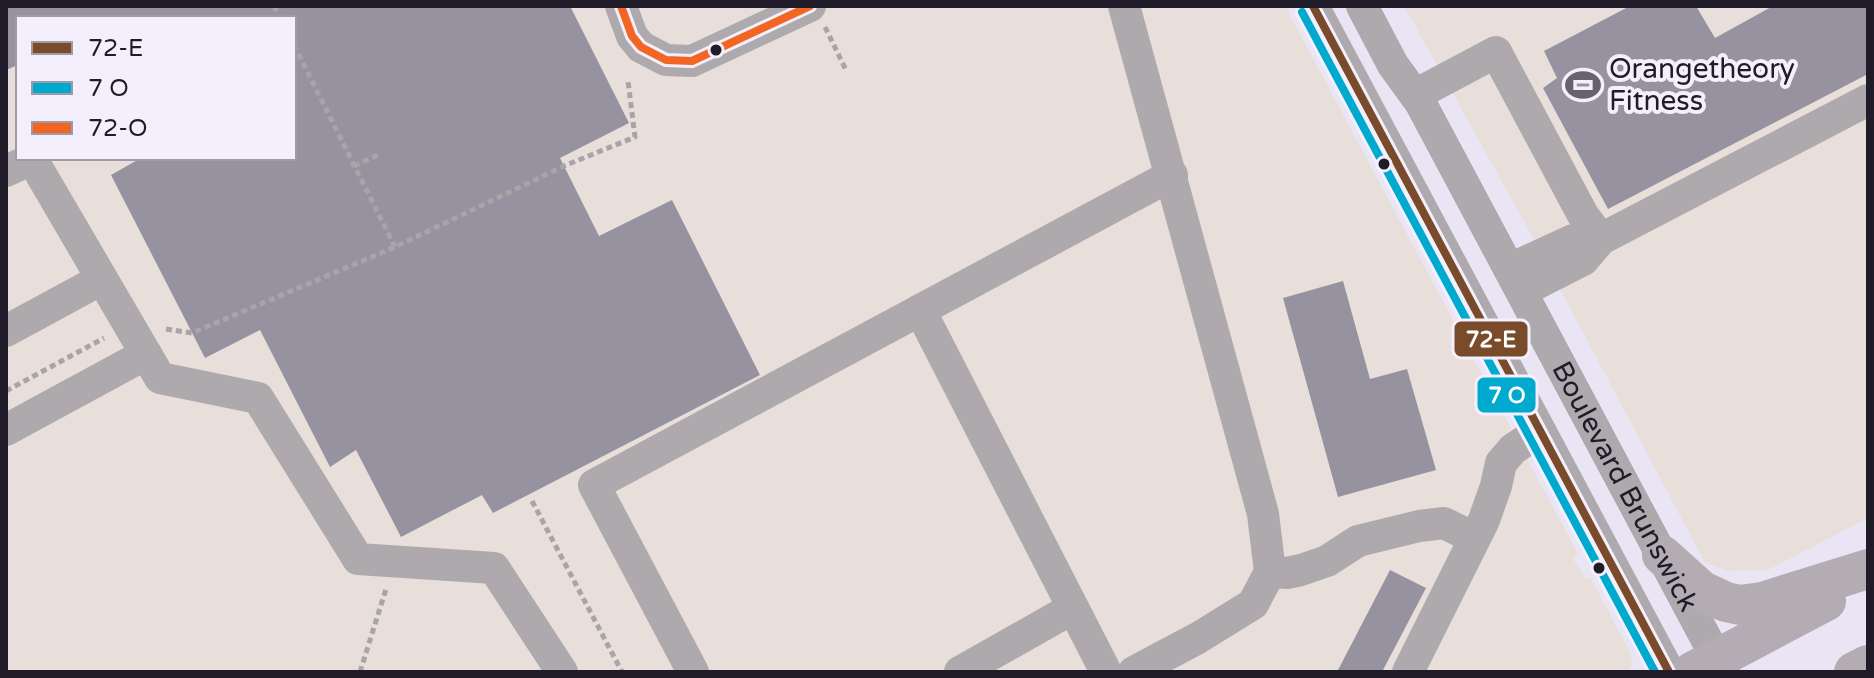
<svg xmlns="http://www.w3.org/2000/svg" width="1874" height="678" font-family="'Varela Round',sans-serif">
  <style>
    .commercial { fill: #e8deda; fill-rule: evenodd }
    .building { fill: #97929f }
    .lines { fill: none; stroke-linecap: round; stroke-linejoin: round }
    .path { stroke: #a9a4a8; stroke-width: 5; stroke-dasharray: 6 4; stroke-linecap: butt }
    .minor { stroke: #aea9ad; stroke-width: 32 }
    .major { stroke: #b3acb3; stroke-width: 40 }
    .bus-1-casing { stroke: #f4effd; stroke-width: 14 }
    .bus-2-casing { stroke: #f4effd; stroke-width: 14 }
    .bus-3-casing { stroke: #f4effd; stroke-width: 14 }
    .bus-1 { stroke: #7a4b2a; stroke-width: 8 }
    .bus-2 { stroke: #00a9ce; stroke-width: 8 }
    .bus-3 { stroke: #f26522; stroke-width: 8 }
    .bus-dot { fill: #201b28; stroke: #f4effd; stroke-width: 3 }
    .labels { text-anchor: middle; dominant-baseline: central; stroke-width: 8; stroke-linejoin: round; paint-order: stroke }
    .poi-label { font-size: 28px; fill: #201b28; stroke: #f4effd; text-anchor: start }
    .street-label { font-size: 28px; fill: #201b28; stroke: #f4effd }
    .line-badge { stroke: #f4effd; stroke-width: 3 }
    .badge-label { font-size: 22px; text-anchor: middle; font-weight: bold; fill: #fff }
  </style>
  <rect width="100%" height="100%" fill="#eae5f4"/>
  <path class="commercial" d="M 6,6 L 1285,6 L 1578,554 L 1573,559 L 1586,579 L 1590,577 L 1630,652 L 1632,662 L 1629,670 L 6,672 ZM 18,18 L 294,18 L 294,158 L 18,158 Z
    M 1404,6 L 1868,6 L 1868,518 L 1768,570 L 1730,571 L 1705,563 L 1530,232 Z"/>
  <path class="building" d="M 6,6 L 570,6 L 629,123 L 560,158 L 599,236 L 672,200 L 760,375 L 493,513 L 482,495 L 401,537 L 356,450 L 330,467 L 260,330 L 205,358 L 111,175 L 141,158 L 294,158 L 294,18 L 18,18 L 18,65 L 6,70 Z
    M 1630,6 L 1696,6 L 1715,38 L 1773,6 L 1868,6 L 1868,74 L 1608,209 L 1543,88 L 1557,78 L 1544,51 Z
    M 1343,281 L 1370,379 L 1407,369 L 1436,470 L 1338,497 L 1283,298 Z
    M 1390,570 L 1426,588 L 1382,672 L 1337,672 Z"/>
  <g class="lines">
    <path class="path" d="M 274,6 L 280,18
      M 825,27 L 846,70
      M 294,45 L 395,247
      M 354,166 L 380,154
      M 166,329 L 192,333 L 395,247 L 564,166 L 635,137 L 628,81
      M 6,391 L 104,338
      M 532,501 L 622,672
      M 360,672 L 386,589"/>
    <g class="minor">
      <path d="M 621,6 L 632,36 L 641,47 L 666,60 L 692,61 L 810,6"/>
      <path d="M 1124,6 L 1263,514 L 1270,572 L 1253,604 L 1198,638 L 1134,672"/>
      <path d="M 1313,6 L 1669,672"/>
      <path id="s1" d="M 1362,6 L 1393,65 L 1420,102 L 1724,672"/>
      <path d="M 1415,95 L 1496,52 L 1583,215 L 1601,239"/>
      <path d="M 6,171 L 32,159 L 160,378 L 258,398 L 358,559 L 494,568 L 562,672"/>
      <path d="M 1510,269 L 1573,240 L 1601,239"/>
      <path d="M 1522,291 L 1583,260 L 1601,239 L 1868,100"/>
      <path d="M 920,310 L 1106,672"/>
      <path d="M 6,331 L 102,279"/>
      <path d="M 6,430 L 146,354"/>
      <path d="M 1270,572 L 1287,573 L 1301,570 L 1327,561 L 1358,541 L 1419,526 L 1444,523 L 1474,538"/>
      <path d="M 693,672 L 594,485 L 1172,175"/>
      <path d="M 960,672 L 1073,608"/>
      <path d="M 1408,672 L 1484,520 L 1496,486 L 1501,463 L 1513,449 L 1540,431"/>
    </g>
    <path class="major" d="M 1662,555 L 1702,591 L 1726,602 L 1740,605 L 1762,602 L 1868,569
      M 1692,672 L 1826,601
      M 1854,672 L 1868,665"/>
    <g class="bus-1-casing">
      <path id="bus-1" d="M 1313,6 L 1669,672"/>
    </g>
    <g class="bus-2-casing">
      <path id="bus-2" d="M 1302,12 L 1655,672"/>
    </g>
    <g class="bus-3-casing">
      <path id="bus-3" d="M 621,6 L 632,36 L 641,47 L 666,60 L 692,61 L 810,6"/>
    </g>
    <use href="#bus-1" class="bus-1"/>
    <use href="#bus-2" class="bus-2"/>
    <use href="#bus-3" class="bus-3"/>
  </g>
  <defs>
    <g id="stadium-bare" transform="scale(2.76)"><path d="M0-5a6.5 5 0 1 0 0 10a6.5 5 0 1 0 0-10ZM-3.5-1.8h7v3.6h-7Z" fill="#67626f" stroke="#f4effd" stroke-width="2.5" paint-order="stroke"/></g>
  </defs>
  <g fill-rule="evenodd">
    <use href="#stadium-bare" x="1583" y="85"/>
  </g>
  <g class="bus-dot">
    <circle cx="716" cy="50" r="7"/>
    <circle cx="1384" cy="164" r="7"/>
    <circle cx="1599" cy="568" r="7"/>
  </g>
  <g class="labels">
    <g class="poi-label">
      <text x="1609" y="69">Orangetheory<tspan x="1609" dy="32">Fitness</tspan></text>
    </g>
    <g class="street-label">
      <text stroke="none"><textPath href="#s1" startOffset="548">Boulevard Brunswick</textPath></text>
    </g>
  </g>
  <g class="line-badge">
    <rect x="1453" y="320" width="76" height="38" rx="8" fill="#7a4b2a"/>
    <rect x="1476" y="376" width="61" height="38" rx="8" fill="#00a9ce"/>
  </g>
  <g class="badge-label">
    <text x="1491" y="347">72-E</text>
    <text x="1507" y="403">7 O</text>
  </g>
  <rect width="1874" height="678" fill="none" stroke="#201b28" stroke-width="16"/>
  <rect x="16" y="16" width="280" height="144" fill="#f4effd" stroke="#9f9aa8" stroke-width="2"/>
  <rect x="32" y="42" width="40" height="12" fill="#7a4b2a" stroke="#9f9aa8" stroke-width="2"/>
  <text x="88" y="56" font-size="24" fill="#201b28">72-E</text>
  <rect x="32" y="82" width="40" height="12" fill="#00a9ce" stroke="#9f9aa8" stroke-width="2"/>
  <text x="88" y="96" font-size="24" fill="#201b28">7 O</text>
  <rect x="32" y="122" width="40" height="12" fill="#f26522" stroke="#9f9aa8" stroke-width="2"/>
  <text x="88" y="136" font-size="24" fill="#201b28">72-O</text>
</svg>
